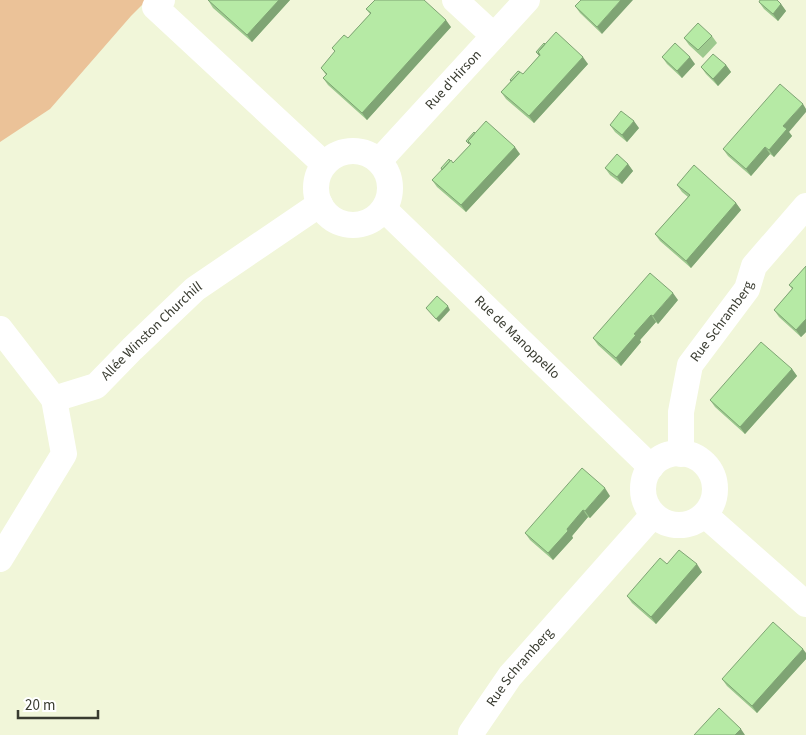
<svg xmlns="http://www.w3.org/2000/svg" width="806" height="735" font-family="'Source Sans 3',sans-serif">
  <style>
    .green { fill: #ebc298 }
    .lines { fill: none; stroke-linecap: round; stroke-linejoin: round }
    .minor { stroke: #fff; stroke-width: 26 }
    .wall { fill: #9dc98e }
    .shaded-wall { fill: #7fa474 }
    .building { fill: #b6eaa5; stroke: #7fa474 }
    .labels { text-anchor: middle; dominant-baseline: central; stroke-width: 5; stroke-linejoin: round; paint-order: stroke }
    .street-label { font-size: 14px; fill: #393b30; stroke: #fff }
  </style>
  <rect width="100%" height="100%" fill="#f1f6d9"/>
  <path class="green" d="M 0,0 L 147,0 L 131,16 L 50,109 L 0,142 Z"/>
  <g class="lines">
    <g class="minor">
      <path d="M 162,0 L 155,7 L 324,164"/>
      <path d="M 455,0 L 494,36"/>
      <circle cx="353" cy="188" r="37"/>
      <path id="s1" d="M 379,161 L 527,0"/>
      <path id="s2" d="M 384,209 L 651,467"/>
      <path d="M 0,329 L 54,399"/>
      <circle cx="679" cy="489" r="36"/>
      <path id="s3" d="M 681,454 L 681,412 L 690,365 L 747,289 L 754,266 L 806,206"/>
      <path d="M 705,515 L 806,604"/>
      <path id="s4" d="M 0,559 L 64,454 L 54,399 L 96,386 L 132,349 L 195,289 L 320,204"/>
      <path id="s5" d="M 471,733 L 510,676 L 653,515"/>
    </g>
  </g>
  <path class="wall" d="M 208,0 L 290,0 L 252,42 L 213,8 Z
    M 581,0 L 602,34 L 580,13 L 575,6 Z
    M 759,2 L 781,4 L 786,11 L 778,21 L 764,9 Z
    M 366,9 L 451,27 L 367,120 L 328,85 L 323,78 L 326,75 L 321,68 L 335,52 L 332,48 L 348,38 L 370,14 Z
    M 712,36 L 717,43 L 703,58 L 689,45 L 684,38 Z
    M 545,44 L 588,64 L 534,123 L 506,99 L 501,92 L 511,81 L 510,80 L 523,74 L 539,56 L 536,52 Z
    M 662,57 L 695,64 L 682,78 L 667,64 Z
    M 726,65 L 731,72 L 718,86 L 706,74 L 701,67 Z
    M 610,125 L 639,128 L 627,142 L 615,132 Z
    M 789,132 L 792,136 L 774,157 L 770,154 L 751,176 L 728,156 L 723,149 Z
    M 466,141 L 520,154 L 466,212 L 437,187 L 432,180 L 453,163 L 470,145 Z
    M 628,164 L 633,171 L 622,184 L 610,175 L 605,168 Z
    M 677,185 L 736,203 L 741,210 L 691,268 L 660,241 L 655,234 L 688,197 L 682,192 Z
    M 806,266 L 806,332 L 801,337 L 779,317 L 774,310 L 792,289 L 789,285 Z
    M 678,300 L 658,324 L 656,322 L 640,340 L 641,342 L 621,366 L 598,345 L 593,338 Z
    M 792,369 L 797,376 L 745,434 L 715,407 L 710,400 Z
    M 610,496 L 590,518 L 588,517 L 572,536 L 573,538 L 553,560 L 530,540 L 525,533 Z
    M 667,564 L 702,572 L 656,624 L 632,603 L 627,596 Z
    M 806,653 L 806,659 L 757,713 L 727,686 L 722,679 Z"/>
  <path class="shaded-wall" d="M 279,0 L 290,0 L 252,42 L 247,35 Z
    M 621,0 L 633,0 L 602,34 L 597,27 Z
    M 781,4 L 786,11 L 778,21 L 773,14 Z
    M 446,20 L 451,27 L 367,120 L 362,113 Z
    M 583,57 L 588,64 L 534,123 L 529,116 Z
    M 690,57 L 695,64 L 682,78 L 677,71 Z
    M 726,65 L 731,72 L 718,86 L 713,79 Z
    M 803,104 L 806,109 L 806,112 L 789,132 L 792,136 L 774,157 L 769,150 L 783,126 Z
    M 634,121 L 639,128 L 627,142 L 622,135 Z
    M 515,147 L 520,154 L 466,212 L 461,205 Z
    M 765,147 L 770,154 L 751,176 L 746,169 Z
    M 628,164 L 633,171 L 622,184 L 617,177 Z
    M 736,203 L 741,210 L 691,268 L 686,261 Z
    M 673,293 L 678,300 L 658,324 L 653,316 Z
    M 448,306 L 450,310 L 439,322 L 436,319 Z
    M 651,315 L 656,322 L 640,340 L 641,342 L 621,366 L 616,358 L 634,334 Z
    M 806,319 L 806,332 L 801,337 L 796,330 Z
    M 792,369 L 797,376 L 745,434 L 740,427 Z
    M 605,488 L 610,496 L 590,518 L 585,511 Z
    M 583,510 L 588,517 L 572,536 L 573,538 L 553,560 L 548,553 L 567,529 Z
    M 697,564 L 702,572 L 656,624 L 651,617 Z
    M 803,649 L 806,653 L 806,659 L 757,713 L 752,706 Z
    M 741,729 L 745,735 L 735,735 Z"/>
  <path class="building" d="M 208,0 L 279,0 L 247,35 Z
    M 375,0 L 424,0 L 446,20 L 362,113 L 323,78 L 327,74 L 321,68 L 335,51 L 332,48 L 344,35 L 348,38 L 371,13 L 366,9 Z
    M 581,0 L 621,0 L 597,27 L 575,6 Z
    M 760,0 L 777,0 L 781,4 L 773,14 L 759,2 Z
    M 698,23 L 712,36 L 698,50 L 684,38 Z
    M 556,32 L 583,57 L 529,116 L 501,92 L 520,72 L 523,74 L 540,55 L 538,52 Z
    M 544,43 L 545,44 L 538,52 L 540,56 L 536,52 Z
    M 675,43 L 690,57 L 677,71 L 662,57 Z
    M 713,54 L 726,65 L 713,79 L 701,67 Z
    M 518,71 L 520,72 L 511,81 L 510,80 Z
    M 780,84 L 803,104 L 783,126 L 787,129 L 769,150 L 765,147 L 746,169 L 723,149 Z
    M 621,111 L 634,121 L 622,135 L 610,125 Z
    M 486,121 L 515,147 L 461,205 L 432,180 L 451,160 L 453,163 L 471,144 L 468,141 Z
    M 474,132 L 475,133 L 468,141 L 469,144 L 466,141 Z
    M 617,154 L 628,164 L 617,177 L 605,168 Z
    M 449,159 L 450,161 L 442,170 L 441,168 Z
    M 694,165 L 736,203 L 686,261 L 655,234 L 690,195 L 677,185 Z
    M 806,266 L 806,319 L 796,330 L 774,310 L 793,288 L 789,285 Z
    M 650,273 L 673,293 L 653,316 L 651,315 L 634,334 L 636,335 L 616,358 L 593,338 Z
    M 437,296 L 448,306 L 436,319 L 426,308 Z
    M 761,342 L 792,369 L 740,427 L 710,400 Z
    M 582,468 L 605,488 L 585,511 L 583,510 L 567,529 L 568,531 L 548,553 L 525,533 Z
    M 679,550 L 697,564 L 651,617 L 627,596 L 660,558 L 667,564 Z
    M 773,622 L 803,649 L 752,706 L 722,679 Z
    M 719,708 L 741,729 L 735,735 L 694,735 Z"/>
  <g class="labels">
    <g class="street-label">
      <text stroke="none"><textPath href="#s1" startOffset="110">Rue d'Hirson</textPath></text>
      <text stroke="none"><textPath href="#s3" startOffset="144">Rue Schramberg</textPath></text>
      <text stroke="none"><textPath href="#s4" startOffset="301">Allée Winston Churchill</textPath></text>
      <text stroke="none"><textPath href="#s2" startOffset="185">Rue de Manoppello</textPath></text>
      <text stroke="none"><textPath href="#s5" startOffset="82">Rue Schramberg</textPath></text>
    </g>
  </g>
  <path d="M18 710v8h80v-8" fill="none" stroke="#393b30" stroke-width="2.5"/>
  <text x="25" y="710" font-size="15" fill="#393b30" stroke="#ffffff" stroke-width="4" paint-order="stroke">20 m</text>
</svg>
